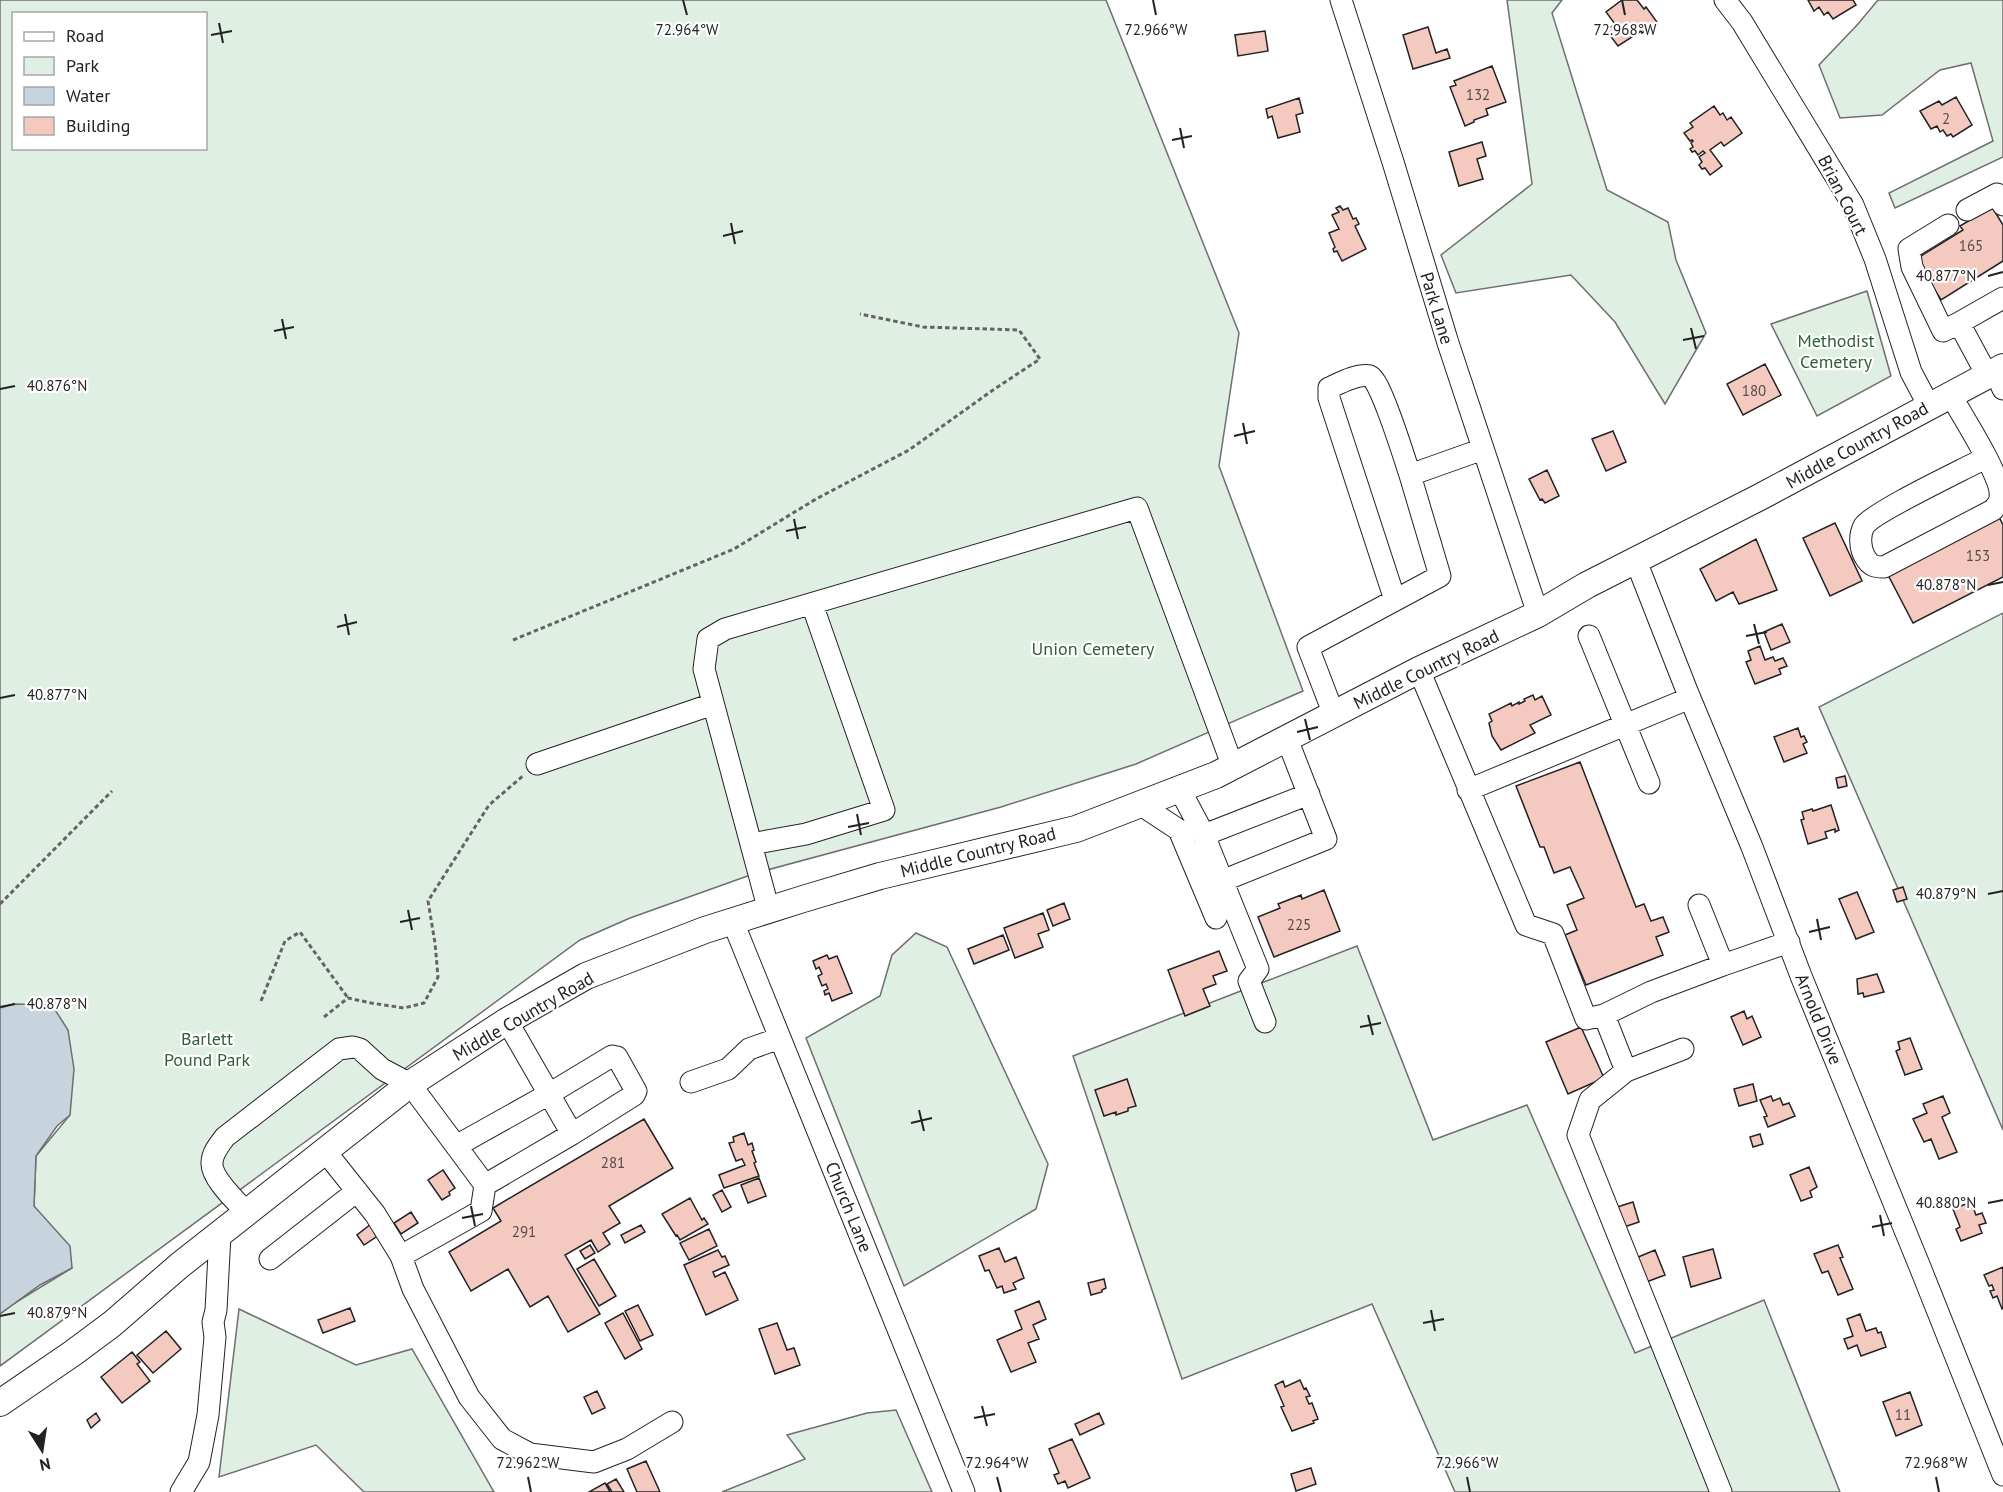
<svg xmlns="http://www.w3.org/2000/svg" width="2003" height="1492" font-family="'PT Sans',sans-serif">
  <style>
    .green { fill: #e0efe3; stroke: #6f6f6f; stroke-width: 1.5; fill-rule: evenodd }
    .water { fill: #c7d3dd; stroke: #6f6f6f; stroke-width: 1.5 }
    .building { fill: #f3c9c0; stroke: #222; stroke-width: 1.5 }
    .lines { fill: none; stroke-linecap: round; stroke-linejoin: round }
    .minor-casing { stroke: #222; stroke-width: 23 }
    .major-casing { stroke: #222; stroke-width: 28 }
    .path { stroke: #646464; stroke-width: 3; stroke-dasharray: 4.5 3; stroke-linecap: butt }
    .minor { stroke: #fff; stroke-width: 21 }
    .major { stroke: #fff; stroke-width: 26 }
    .ticks { fill: none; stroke: #222; stroke-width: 2 }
    .labels { text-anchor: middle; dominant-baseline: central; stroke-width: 4.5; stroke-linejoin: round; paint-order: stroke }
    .number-label { font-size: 15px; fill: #564c4a }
    .street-label { font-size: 18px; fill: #222; stroke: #fff }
    .park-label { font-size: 18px; fill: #2f5e38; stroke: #fff }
    .ticks-label { font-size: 15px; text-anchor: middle; fill: #222; stroke: #fff; stroke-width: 4.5; stroke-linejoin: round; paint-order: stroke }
  </style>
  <rect width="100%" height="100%" fill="#fff"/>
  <path class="green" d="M 0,0 L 1106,0 L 1239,333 L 1219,466 L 1303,691 L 1136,764 L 1001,807 L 756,873 L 630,918 L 580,940 L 0,1366 L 0,1312 L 72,1268 L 34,1206 L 36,1156 L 70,1115 L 14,1004 L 0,1008 ZM 14,14 L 206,14 L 206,148 L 14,148 Z
    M 1507,0 L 1562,0 L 1552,13 L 1607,190 L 1668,222 L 1676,260 L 1706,333 L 1665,404 L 1615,322 L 1571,275 L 1456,293 L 1441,255 L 1532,184 Z
    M 1878,0 L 2003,0 L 2003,157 L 1895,208 L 1889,193 L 1993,141 L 1971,63 L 1940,70 L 1882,115 L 1840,118 L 1819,65 L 1858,24 Z
    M 1867,291 L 1891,376 L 1817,416 L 1771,324 Z
    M 2003,613 L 2003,1130 L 1819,707 Z
    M 916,933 L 947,947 L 1048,1164 L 1036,1209 L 904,1286 L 806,1038 L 880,996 L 892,955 Z
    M 1357,946 L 1433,1140 L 1527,1105 L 1635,1353 L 1764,1300 L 1840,1492 L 1455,1492 L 1372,1304 L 1182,1379 L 1073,1056 Z
    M 239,1309 L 356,1365 L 412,1349 L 494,1492 L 364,1492 L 316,1445 L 219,1477 Z
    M 896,1410 L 932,1492 L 722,1492 L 805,1459 L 787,1435 L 867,1413 Z"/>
  <path class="water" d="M 14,1004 L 52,1005 L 68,1030 L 74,1069 L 70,1115 L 57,1126 L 36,1156 L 34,1206 L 70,1246 L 72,1268 L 40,1285 L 0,1314 L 0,1008 Z"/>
  <path class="building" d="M 1622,0 L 1637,0 L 1644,9 L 1646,7 L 1657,22 L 1642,33 L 1641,31 L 1618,46 L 1606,30 L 1615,24 L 1606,12 Z
    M 1808,0 L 1853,0 L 1856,5 L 1833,19 L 1828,12 L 1824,15 L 1819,7 L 1814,11 Z
    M 1428,27 L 1436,53 L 1447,49 L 1450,58 L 1413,69 L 1403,35 Z
    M 1265,31 L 1268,51 L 1238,56 L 1235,35 Z
    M 1492,66 L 1506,102 L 1486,109 L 1488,115 L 1474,120 L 1474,122 L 1465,126 L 1450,87 L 1456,85 L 1454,81 Z
    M 1956,97 L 1972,125 L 1953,137 L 1951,134 L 1947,136 L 1943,130 L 1940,132 L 1937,126 L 1931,129 L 1920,111 L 1939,101 L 1942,105 Z
    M 1299,98 L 1303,113 L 1296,115 L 1300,132 L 1278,138 L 1272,116 L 1268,118 L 1266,109 Z
    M 1714,106 L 1720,115 L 1723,113 L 1727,120 L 1731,117 L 1742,133 L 1724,146 L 1721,142 L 1710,150 L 1722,166 L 1710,175 L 1705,168 L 1702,169 L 1699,165 L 1702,162 L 1699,157 L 1705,153 L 1703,151 L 1698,155 L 1695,151 L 1692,152 L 1690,149 L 1693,147 L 1691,143 L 1693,141 L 1692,140 L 1690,141 L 1684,133 L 1693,127 L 1690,123 Z
    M 1482,142 L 1486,156 L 1477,159 L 1483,179 L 1459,186 L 1449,152 Z
    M 1340,206 L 1343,210 L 1348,208 L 1353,219 L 1356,218 L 1359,224 L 1355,226 L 1366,249 L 1342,261 L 1337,251 L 1334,252 L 1333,249 L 1335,247 L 1329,233 L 1339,229 L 1332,215 L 1339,212 L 1336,208 Z
    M 1992,207 L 2003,225 L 2003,261 L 1941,300 L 1916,259 L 1963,230 L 1960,226 Z
    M 1765,364 L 1781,395 L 1743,415 L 1727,384 Z
    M 1613,431 L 1626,462 L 1606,471 L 1592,439 Z
    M 1547,470 L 1559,496 L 1545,503 L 1542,499 L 1540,500 L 1529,479 Z
    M 1997,513 L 2003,525 L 2003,577 L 1913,623 L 1886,571 Z
    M 1835,523 L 1862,581 L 1830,596 L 1803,538 Z
    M 1756,539 L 1777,590 L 1739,604 L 1733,592 L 1716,601 L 1700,569 Z
    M 1782,624 L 1790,642 L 1771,650 L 1764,632 Z
    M 1760,646 L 1765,660 L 1773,657 L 1775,661 L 1783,658 L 1787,666 L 1779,669 L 1781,674 L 1755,684 L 1746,662 L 1751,660 L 1748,651 Z
    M 1533,695 L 1535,700 L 1542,696 L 1551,715 L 1530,725 L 1535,733 L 1501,750 L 1492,736 L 1489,723 L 1492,721 L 1489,714 L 1511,703 L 1512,706 L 1519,702 L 1519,704 L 1525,701 L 1524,699 Z
    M 1798,728 L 1801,737 L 1804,736 L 1807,742 L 1803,744 L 1807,753 L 1784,762 L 1774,737 Z
    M 1580,762 L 1636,907 L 1644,904 L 1651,921 L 1663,917 L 1669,932 L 1656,937 L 1663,955 L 1586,985 L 1565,935 L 1577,930 L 1567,905 L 1584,898 L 1570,867 L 1554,873 L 1544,847 L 1540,847 L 1516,786 Z
    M 1845,776 L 1847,786 L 1838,788 L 1836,778 Z
    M 1831,805 L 1839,830 L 1835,832 L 1835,829 L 1825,832 L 1827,838 L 1808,844 L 1801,820 L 1804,819 L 1802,812 L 1812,809 L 1813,811 Z
    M 1903,887 L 1907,899 L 1897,902 L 1893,890 Z
    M 1324,890 L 1340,931 L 1274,957 L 1258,917 L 1280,908 L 1278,904 L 1301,895 L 1302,899 Z
    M 1857,892 L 1874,932 L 1856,939 L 1839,899 Z
    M 1064,903 L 1070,919 L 1053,926 L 1047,910 Z
    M 1043,913 L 1049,930 L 1038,934 L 1043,947 L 1015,958 L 1004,928 Z
    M 1003,935 L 1009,950 L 974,964 L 968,949 Z
    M 1219,951 L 1227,971 L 1213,976 L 1216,984 L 1203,989 L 1210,1006 L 1185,1016 L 1168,970 Z
    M 827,955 L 829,959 L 837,956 L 852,993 L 832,1001 L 829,993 L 825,995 L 824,991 L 828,989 L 826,984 L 822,986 L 818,976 L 822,974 L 819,967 L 816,969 L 813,961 Z
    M 1877,974 L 1884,992 L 1864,997 L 1863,993 L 1858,994 L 1857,979 Z
    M 1744,1011 L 1747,1019 L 1752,1016 L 1761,1037 L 1743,1045 L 1731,1017 Z
    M 1581,1027 L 1604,1078 L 1568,1094 L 1546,1042 Z
    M 1910,1038 L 1922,1069 L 1905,1075 L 1896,1051 L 1900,1049 L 1898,1042 Z
    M 1127,1079 L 1136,1106 L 1128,1108 L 1128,1111 L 1116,1115 L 1116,1112 L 1104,1116 L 1095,1090 Z
    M 1753,1084 L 1757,1101 L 1739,1106 L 1734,1089 Z
    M 1771,1096 L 1773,1101 L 1780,1098 L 1783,1105 L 1789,1103 L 1795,1116 L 1768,1127 L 1764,1117 L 1767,1116 L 1760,1100 Z
    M 1943,1096 L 1950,1113 L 1942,1117 L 1957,1152 L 1939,1159 L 1931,1139 L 1924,1142 L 1913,1119 L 1927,1113 L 1923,1104 Z
    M 644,1119 L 673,1168 L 609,1206 L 620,1223 L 603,1233 L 610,1244 L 598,1252 L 591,1240 L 565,1255 L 600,1314 L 568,1332 L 548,1296 L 530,1307 L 508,1269 L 471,1291 L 449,1252 L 501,1221 L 493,1208 Z
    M 744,1133 L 748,1145 L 752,1143 L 754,1150 L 752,1151 L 756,1162 L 754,1163 L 759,1176 L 724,1188 L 719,1175 L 745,1165 L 742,1159 L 736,1161 L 729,1143 L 734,1142 L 733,1137 Z
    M 1760,1134 L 1763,1144 L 1753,1147 L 1750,1137 Z
    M 1809,1167 L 1817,1187 L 1810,1191 L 1812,1197 L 1801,1201 L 1790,1175 Z
    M 443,1170 L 455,1188 L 449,1192 L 450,1195 L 442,1200 L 428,1180 Z
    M 759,1178 L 766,1196 L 748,1203 L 741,1185 Z
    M 722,1190 L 731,1207 L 722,1212 L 713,1195 Z
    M 690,1198 L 702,1220 L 704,1218 L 708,1224 L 680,1240 L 677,1235 L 676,1236 L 662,1214 Z
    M 1633,1202 L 1639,1222 L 1621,1228 L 1614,1208 Z
    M 1971,1202 L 1976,1215 L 1982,1213 L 1986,1223 L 1979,1225 L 1982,1233 L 1961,1241 L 1956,1229 L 1960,1227 L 1953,1209 Z
    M 411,1212 L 418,1223 L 401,1234 L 394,1223 Z
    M 371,1224 L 379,1235 L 364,1245 L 357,1235 Z
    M 641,1225 L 645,1232 L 625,1243 L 621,1235 Z
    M 709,1229 L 717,1246 L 689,1260 L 680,1243 Z
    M 590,1245 L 595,1253 L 585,1259 L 580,1251 Z
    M 1838,1245 L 1843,1257 L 1840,1258 L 1853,1289 L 1838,1295 L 1828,1271 L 1822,1273 L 1814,1254 Z
    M 999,1248 L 1005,1262 L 1016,1257 L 1024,1278 L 1013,1283 L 1016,1289 L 1004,1293 L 1002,1286 L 997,1288 L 989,1270 L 985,1271 L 979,1256 Z
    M 1713,1249 L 1721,1278 L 1691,1287 L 1683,1257 Z
    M 718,1250 L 722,1257 L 725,1256 L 729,1265 L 713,1272 L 715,1277 L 725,1272 L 738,1300 L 706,1315 L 684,1265 Z
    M 1655,1250 L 1665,1275 L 1641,1284 L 1631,1260 Z
    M 594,1259 L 616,1296 L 599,1306 L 577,1269 Z
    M 2003,1267 L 2003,1308 L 2002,1309 L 1997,1296 L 1993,1298 L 1990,1291 L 1994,1290 L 1992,1285 L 1989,1286 L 1984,1275 Z
    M 1104,1279 L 1106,1288 L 1102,1290 L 1102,1292 L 1091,1295 L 1088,1283 Z
    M 1039,1301 L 1046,1319 L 1033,1325 L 1039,1339 L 1028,1343 L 1036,1362 L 1011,1372 L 997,1340 L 1022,1329 L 1015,1311 Z
    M 638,1305 L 653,1335 L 640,1341 L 625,1311 Z
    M 350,1308 L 355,1321 L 323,1333 L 318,1320 Z
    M 623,1313 L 642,1349 L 625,1359 L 605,1323 Z
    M 1860,1314 L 1866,1331 L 1876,1328 L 1878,1333 L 1881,1332 L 1886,1347 L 1861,1356 L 1857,1345 L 1848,1349 L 1844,1339 L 1853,1336 L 1847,1319 Z
    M 777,1323 L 787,1350 L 794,1348 L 800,1365 L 775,1374 L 759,1329 Z
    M 166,1331 L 181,1349 L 153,1373 L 137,1355 Z
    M 132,1352 L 140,1362 L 137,1364 L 150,1381 L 122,1403 L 101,1377 Z
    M 1300,1380 L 1304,1389 L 1306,1388 L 1310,1396 L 1306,1397 L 1309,1404 L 1312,1403 L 1318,1419 L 1313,1421 L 1314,1423 L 1292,1431 L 1281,1407 L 1284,1406 L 1275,1385 L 1283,1381 L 1285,1387 Z
    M 597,1391 L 605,1408 L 592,1414 L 584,1397 Z
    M 1910,1392 L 1922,1425 L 1896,1436 L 1883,1402 Z
    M 96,1413 L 100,1420 L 91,1428 L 87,1420 Z
    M 1099,1413 L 1104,1424 L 1080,1435 L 1075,1424 Z
    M 1072,1439 L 1090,1478 L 1068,1488 L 1065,1481 L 1058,1484 L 1054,1475 L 1059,1473 L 1049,1449 Z
    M 646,1461 L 660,1492 L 637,1492 L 627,1469 Z
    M 1311,1468 L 1316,1484 L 1296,1491 L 1291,1474 Z
    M 616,1479 L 624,1492 L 612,1492 L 607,1484 Z
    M 605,1483 L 610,1492 L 589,1492 Z"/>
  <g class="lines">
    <g class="minor-casing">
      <path id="minor" d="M 1341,0 L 1393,162 L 1448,343 L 1538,614
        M 1725,0 L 1742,22 L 1853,205 L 1875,259 L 1911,372 L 1929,406
        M 1967,210 L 1997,194 L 2003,205
        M 1948,225 L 1909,249 L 1912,267 L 1943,331 L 1959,323
        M 1995,371 L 2003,389
        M 1987,375 L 1959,323 L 2003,298
        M 1950,394 C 1961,414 2003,478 2000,497 C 2000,503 1996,506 1993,510 L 1884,567 C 1875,567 1870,566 1865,557 C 1860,549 1859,535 1864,526 C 1873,512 1965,469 1985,458
        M 1636,561 L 1687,691 L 1752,847 L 1801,976 L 1920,1267 L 2003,1475
        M 1395,600 L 1329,398 L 1329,388 C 1340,383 1358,373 1370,376 C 1380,379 1405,460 1410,475
        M 1589,636 L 1649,783
        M 1419,670 L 1526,925 L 1553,934 L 1586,1019 L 1604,1015 L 1651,992 L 1723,965
        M 1334,715 L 1308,647 L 1440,576 L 1410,475 L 1483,449
        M 537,764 L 713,704
        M 1180,790 L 1204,835 L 1258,969 L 1249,981 L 1265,1022
        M 1468,790 L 1690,698
        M 1141,805 L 1179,830 L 1216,918
        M 1204,835 L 1309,794
        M 751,844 L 806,834 L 884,810 L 812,604
        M 1222,881 L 1326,839 L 1287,739
        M 1699,905 L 1723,965 L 1789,942
        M 769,911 L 704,669 L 708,639 L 725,629 L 1137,508 L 1233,767
        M 733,922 L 964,1492
        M 1604,1015 L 1626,1071 L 1683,1049
        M 1626,1071 L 1590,1100 L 1578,1135 L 1721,1492
        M 691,1082 L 728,1069 L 749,1049 L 780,1038
        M 456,1146 L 549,1094 L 612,1056 L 617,1057 L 636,1091 L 634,1095 L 572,1134
        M 325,1151 L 375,1214 L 401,1256 L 481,1211 L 485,1185
        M 247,1213 C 237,1202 211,1178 212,1163 C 212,1153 219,1145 225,1137 L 339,1049 L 353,1047 L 360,1049 L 382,1069 L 410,1084 L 485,1185 L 572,1134 L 507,1021
        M 401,1256 L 413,1289 L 469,1397 L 502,1439 L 530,1454 L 594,1462 L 627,1449 L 672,1422
        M 270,1259 L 357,1191
        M 181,1492 L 199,1462 L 208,1415 L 215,1337 L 213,1322 L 216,1310 L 220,1235"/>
    </g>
    <g class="major-casing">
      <path id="major" d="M 0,1403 L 73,1353 L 112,1324 L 180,1265 L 410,1084 L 507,1021 L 586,976 L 705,930 L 803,899 L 880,876 L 1076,829 L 1216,775 L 1419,670 L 1538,614 L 1587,585 L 1760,497 L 2003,367"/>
    </g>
    <path class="path" d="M 513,640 L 734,549 L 816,499 L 909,450 L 993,390 L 1040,359 L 1019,330 L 923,327 L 860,314
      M 0,904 L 112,791
      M 261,1001 L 285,941 L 300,932 L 348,998
      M 324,1017 L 348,998 L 371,1003 L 404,1008 L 424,1003 L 438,977 L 435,943 L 428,901 L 489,805 L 524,775"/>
    <use href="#minor" class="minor"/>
    <use href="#major" class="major"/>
  </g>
  <path class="ticks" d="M 683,0 L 687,15M 1153,0 L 1156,15M 1622,0 L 1625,15M 219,23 L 223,43M 211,35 L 232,31M 1180,128 L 1184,148M 1172,140 L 1192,136M 731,223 L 735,244M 723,236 L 743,231M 1988,276 L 2003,272M 282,319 L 286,339M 1691,328 L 1696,349M 274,331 L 294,327M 1683,340 L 1704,336M 0,389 L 15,386M 1243,423 L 1247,444M 1234,436 L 1255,431M 794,519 L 798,539M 786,531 L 806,527M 1988,585 L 2003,582M 345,614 L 349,635M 1754,624 L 1759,644M 337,627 L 357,622M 1746,636 L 1767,632M 0,698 L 15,695M 1305,719 L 1310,740M 1297,732 L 1318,727M 857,814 L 861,835M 848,827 L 869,823M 1988,894 L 2003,891M 408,910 L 412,930M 1817,919 L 1821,940M 400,922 L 420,918M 1809,932 L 1830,927M 0,1007 L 15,1004M 1368,1015 L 1373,1035M 1360,1027 L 1381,1023M 919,1110 L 924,1131M 911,1123 L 932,1118M 1988,1203 L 2003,1200M 471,1206 L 475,1226M 1880,1215 L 1884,1236M 462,1218 L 483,1214M 1872,1227 L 1892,1223M 1431,1310 L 1435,1331M 0,1316 L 15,1313M 1423,1323 L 1444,1319M 982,1406 L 987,1426M 974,1418 L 995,1414M 528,1477 L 531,1492M 997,1477 L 1001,1492M 1467,1477 L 1470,1492M 1936,1477 L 1939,1492"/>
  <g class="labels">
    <g class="number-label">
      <text x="1478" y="94">132</text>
      <text x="1946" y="118">2</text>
      <text x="1971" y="245">165</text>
      <text x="1754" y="390">180</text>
      <text x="1978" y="555">153</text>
      <text x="1299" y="924">225</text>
      <text x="613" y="1162">281</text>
      <text x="524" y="1231">291</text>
      <text x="1903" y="1414">11</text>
    </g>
    <g class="street-label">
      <text transform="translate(1843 195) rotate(63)">Brian Court</text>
      <text transform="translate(1437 308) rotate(73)">Park Lane</text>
      <text transform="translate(1857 445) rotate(-29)">Middle Country Road</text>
      <text transform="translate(1426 669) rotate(-26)">Middle Country Road</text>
      <text transform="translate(978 852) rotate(-14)">Middle Country Road</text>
      <text transform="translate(523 1016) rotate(-30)">Middle Country Road</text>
      <text transform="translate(1819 1019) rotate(68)">Arnold Drive</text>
      <text transform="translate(849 1207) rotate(68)">Church Lane</text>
    </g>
    <g class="park-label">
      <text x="1836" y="340">Methodist<tspan x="1836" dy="21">Cemetery</tspan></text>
      <text x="1093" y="648">Union Cemetery</text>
      <text x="207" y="1038">Barlett<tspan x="207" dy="21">Pound Park</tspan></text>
    </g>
  </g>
  <g class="ticks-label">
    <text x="687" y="35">72.964°W</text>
    <text x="1156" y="35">72.966°W</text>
    <text x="1625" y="35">72.968°W</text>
    <text x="1946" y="281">40.877°N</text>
    <text x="57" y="391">40.876°N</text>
    <text x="1946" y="590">40.878°N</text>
    <text x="57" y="700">40.877°N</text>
    <text x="1946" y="899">40.879°N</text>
    <text x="57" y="1009">40.878°N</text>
    <text x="1946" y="1208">40.880°N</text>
    <text x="57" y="1318">40.879°N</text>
    <text x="528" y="1468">72.962°W</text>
    <text x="997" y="1468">72.964°W</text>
    <text x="1467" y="1468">72.966°W</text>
    <text x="1936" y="1468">72.968°W</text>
  </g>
  <rect x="12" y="12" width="195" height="138" fill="#ffffff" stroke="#a7a7a7" stroke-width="1.5"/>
  <rect x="24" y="32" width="30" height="9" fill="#ffffff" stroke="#a7a7a7" stroke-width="1.5"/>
  <text x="66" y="42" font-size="18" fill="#222222">Road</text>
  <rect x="24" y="57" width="30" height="18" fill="#e0efe3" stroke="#a7a7a7" stroke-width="1.5"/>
  <text x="66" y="72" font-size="18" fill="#222222">Park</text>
  <rect x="24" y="87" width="30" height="18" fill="#c7d3dd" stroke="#a7a7a7" stroke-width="1.5"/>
  <text x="66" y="102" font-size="18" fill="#222222">Water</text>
  <rect x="24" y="117" width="30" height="18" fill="#f3c9c0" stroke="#a7a7a7" stroke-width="1.5"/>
  <text x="66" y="132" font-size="18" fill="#222222">Building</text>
  <g transform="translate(42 1450) rotate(168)" stroke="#ffffff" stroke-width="4.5" paint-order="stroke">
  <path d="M0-4.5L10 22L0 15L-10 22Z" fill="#222222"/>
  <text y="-9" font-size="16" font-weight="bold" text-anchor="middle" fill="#222222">N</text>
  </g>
</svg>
